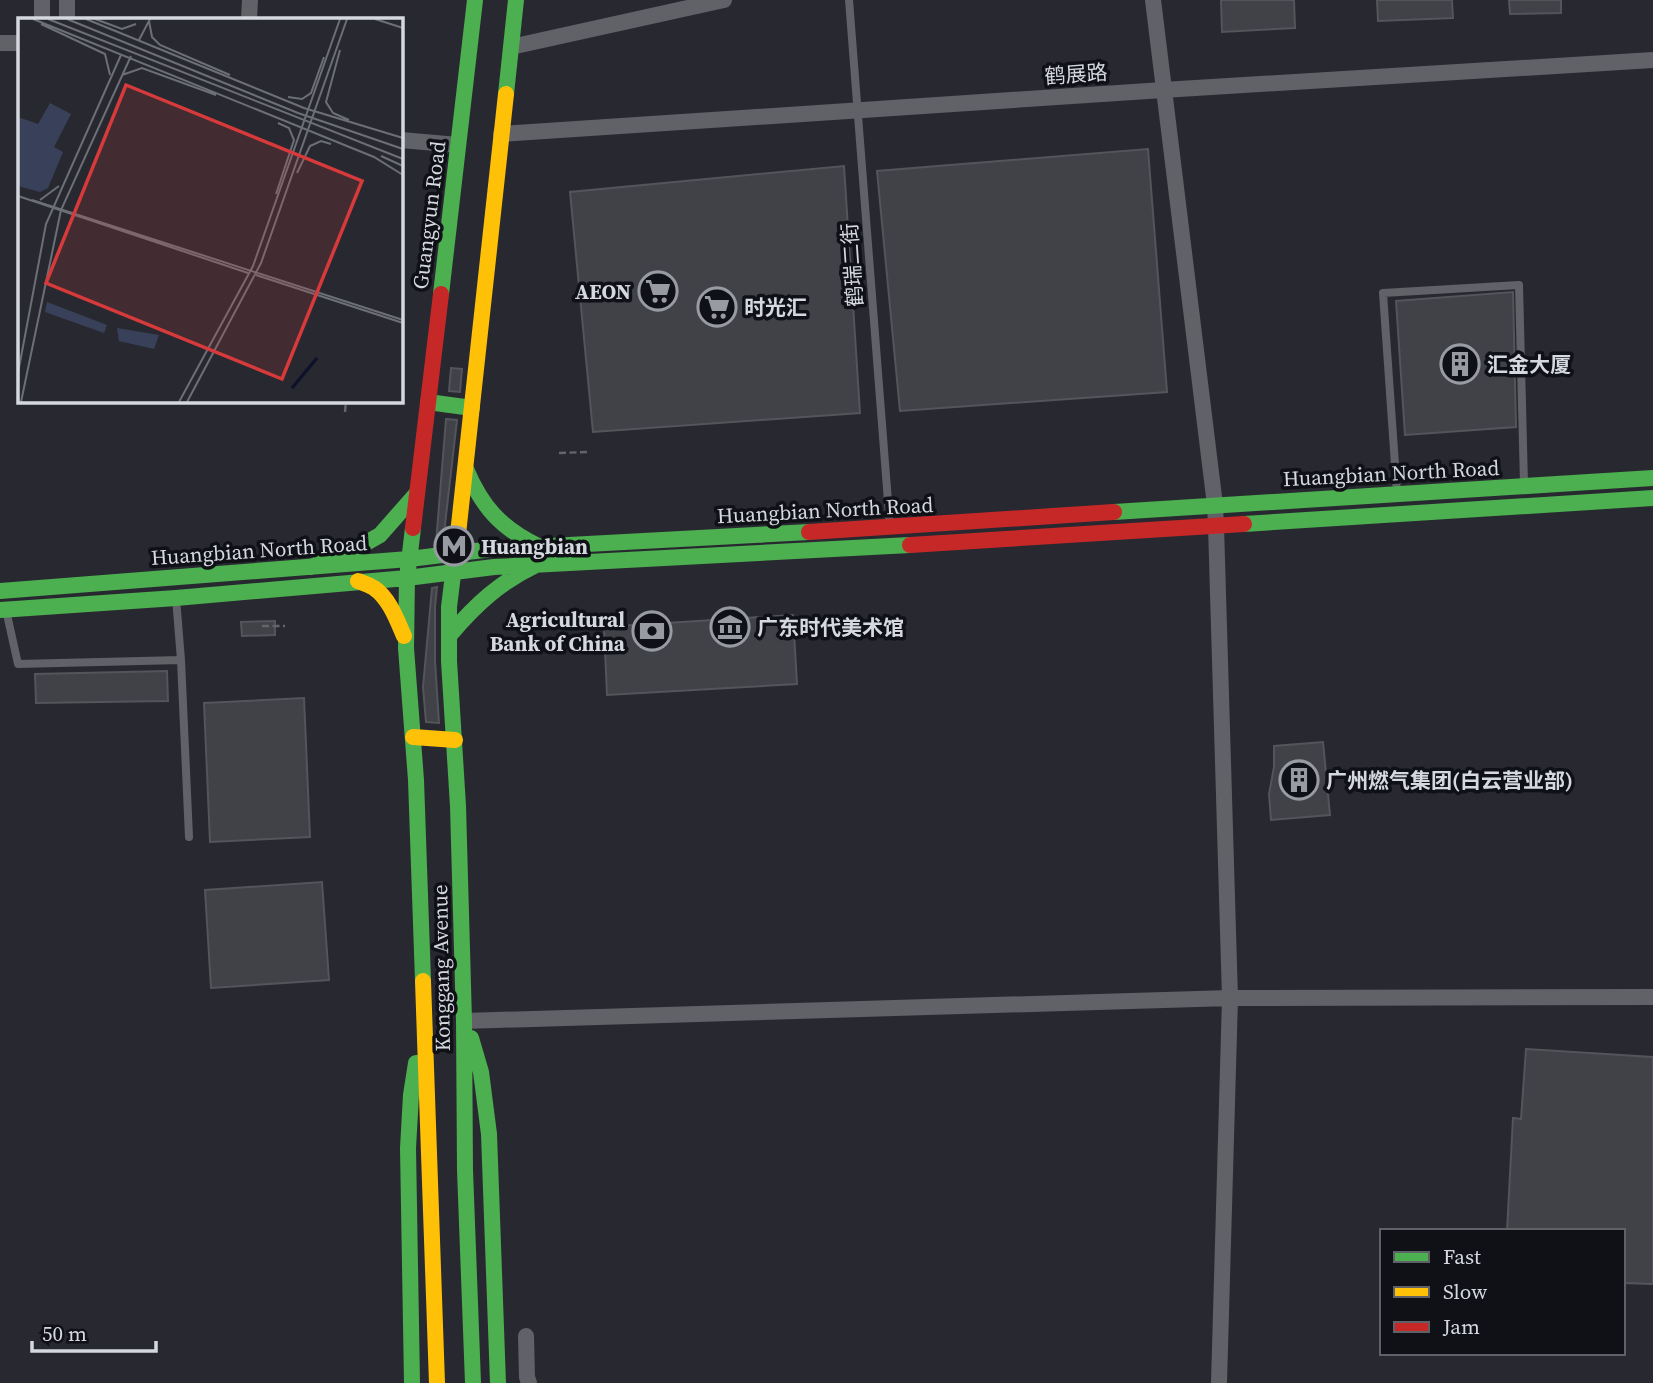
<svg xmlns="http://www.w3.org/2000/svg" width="1653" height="1383" font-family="'Source Serif 4','Noto Sans SC',serif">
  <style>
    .building { fill: #404247; stroke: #53555a; stroke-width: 2 }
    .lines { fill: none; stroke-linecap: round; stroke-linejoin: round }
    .path { stroke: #646469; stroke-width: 2.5; stroke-dasharray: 7 3.5; stroke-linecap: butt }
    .lane { stroke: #606267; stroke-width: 8 }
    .street { stroke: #606267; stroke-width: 16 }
    .fast { stroke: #4caf50; stroke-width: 16 }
    .slow { stroke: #ffc107; stroke-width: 16 }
    .jam { stroke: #c62828; stroke-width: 16 }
    .labels { text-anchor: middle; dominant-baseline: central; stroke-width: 7; stroke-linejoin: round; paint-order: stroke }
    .street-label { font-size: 21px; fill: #d5d8df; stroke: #0f1116 }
    .poi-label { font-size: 21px; font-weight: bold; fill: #d5d8df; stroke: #0f1116; text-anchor: start }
    .inset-river { fill: none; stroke: #0d122a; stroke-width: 3.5 }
    .inset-road { fill: none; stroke: #6d6f76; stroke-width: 2 }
    .view { fill: #d63a3a; fill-opacity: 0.15; stroke: #d63a3a; stroke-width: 3.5 }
    .inset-edge { fill: none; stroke: #d5d8df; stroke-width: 3.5 }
  </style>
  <rect width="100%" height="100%" fill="#282930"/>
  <path class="building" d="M 1221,0 L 1294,0 L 1295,28 L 1222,32 Z
    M 1377,0 L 1452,0 L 1453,18 L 1378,21 Z
    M 1509,0 L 1561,0 L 1561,13 L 1510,14 Z
    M 1148,149 L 1167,392 L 900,411 L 877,171 Z
    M 844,166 L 860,413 L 593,432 L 570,192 Z
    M 1513,292 L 1516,427 L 1405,435 L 1396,301 Z
    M 451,368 L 462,369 L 460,392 L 449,391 Z
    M 446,419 L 457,420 L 443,542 L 436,543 Z
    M 437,587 L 435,607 L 435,661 L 439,723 L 426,722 L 423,687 L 432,588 Z
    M 793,615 L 797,684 L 607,695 L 604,627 Z
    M 275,621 L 275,635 L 242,636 L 241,622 Z
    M 167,671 L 168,701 L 36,703 L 35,674 Z
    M 304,698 L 310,837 L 210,842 L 204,703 Z
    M 1323,742 L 1330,815 L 1271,820 L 1269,794 L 1274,767 L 1274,746 Z
    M 322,882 L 329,980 L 211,988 L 205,890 Z
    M 1526,1049 L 1653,1057 L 1653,1284 L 1623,1283 L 1623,1231 L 1507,1231 L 1513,1118 L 1521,1119 Z"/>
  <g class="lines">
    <path class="path" d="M 345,412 L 346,401
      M 559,453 L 587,452
      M 262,626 L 285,626"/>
    <path class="lane" d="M 849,0 L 890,527
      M 1397,493 L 1383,293 L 1519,285 L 1524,484
      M 176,598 L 181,660 L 189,837
      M 6,610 L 18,664 L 181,660"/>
    <path class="street" d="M 42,0 L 42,19
      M 1153,0 L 1215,505 L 1216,526 L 1230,998 L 1219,1383
      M 67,19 L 67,0
      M 249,19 L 250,0
      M 0,43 L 19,43
      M 511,47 L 724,0
      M 501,134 L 1163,90 L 1653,60
      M 401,140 L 458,145
      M 464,1021 L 1230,998 L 1653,997
      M 526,1336 L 527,1377 L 529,1383"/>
    <path class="fast" d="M 506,94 L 516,0
      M 441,294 L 475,0
      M 428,402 L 472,408
      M 466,469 C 482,507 501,528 538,546
      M 1114,512 L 1653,478
      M 1244,524 L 1653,498
      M 413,528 L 407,578 L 406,648 L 416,780 L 423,981
      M 458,534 L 449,607 L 449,661 L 458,806 L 464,1021 L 465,1170 L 473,1383
      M 311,567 L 359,547 L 380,535 L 417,493
      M 0,591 L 409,559 L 492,549 L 809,532
      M 0,610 L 176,598 L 407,578 L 494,567 L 910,545
      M 449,636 C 476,604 500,582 538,564
      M 471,1038 L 481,1072 L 489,1134 L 498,1383
      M 412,1383 L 408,1148 L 411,1095 L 416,1063"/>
    <path class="slow" d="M 458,534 L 506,94
      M 358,581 C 363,583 369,585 374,588 C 389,598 397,620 404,636
      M 413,737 L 455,740
      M 423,981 L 437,1383"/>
    <path class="jam" d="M 413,528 L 441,294
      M 809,532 L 1114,512
      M 910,545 L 1244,524"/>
  </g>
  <defs>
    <g id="supermarket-ring" transform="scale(2.0125)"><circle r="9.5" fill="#0f1116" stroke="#989ba2" stroke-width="1.5"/><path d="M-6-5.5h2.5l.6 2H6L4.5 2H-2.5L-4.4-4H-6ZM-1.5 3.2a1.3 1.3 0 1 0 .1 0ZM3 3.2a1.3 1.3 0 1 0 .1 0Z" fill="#989ba2"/></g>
    <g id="building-ring" transform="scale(2.0125)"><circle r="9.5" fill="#0f1116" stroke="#989ba2" stroke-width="1.5"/><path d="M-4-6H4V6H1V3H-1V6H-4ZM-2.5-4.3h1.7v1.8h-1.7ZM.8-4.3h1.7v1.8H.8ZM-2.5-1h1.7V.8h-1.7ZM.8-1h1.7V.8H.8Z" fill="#989ba2"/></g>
    <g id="metro-ring" transform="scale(2.0125)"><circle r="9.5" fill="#0f1116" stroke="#989ba2" stroke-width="1.5"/><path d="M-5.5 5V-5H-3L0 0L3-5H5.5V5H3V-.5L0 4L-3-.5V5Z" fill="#989ba2"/></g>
    <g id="museum-ring" transform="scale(2.0125)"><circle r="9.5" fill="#0f1116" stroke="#989ba2" stroke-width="1.5"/><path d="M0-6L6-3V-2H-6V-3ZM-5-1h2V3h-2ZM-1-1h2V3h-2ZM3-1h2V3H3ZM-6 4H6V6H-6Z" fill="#989ba2"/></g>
    <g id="bank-ring" transform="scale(2.0125)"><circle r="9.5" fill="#0f1116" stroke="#989ba2" stroke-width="1.5"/><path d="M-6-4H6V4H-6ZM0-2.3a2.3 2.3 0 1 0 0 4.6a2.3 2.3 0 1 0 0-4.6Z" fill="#989ba2"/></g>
  </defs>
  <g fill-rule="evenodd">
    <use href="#supermarket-ring" x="658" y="291"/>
    <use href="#supermarket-ring" x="717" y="307"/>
    <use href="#building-ring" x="1460" y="364"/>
    <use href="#metro-ring" x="454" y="546"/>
    <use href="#museum-ring" x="730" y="627"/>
    <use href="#bank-ring" x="652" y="631"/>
    <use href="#building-ring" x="1299" y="780"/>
  </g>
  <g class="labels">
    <g class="street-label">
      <text transform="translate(1076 74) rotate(-4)">鹤展路</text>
      <text transform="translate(429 215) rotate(-83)">Guangyun Road</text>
      <text transform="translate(852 265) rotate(-94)">鹤瑞二街</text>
      <text transform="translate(1391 473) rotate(-3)">Huangbian North Road</text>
      <text transform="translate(825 510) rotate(-3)">Huangbian North Road</text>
      <text transform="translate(259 550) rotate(-4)">Huangbian North Road</text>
      <text transform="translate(441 968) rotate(-91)">Konggang Avenue</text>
    </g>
    <g class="poi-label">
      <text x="631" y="291" text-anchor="end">AEON</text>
      <text x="744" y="307">时光汇</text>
      <text x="1487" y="364">汇金大厦</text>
      <text x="481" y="546">Huangbian</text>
      <text x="625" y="619" text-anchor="end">Agricultural<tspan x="625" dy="24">Bank of China</tspan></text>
      <text x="757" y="627">广东时代美术馆</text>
      <text x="1326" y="780">广州燃气集团(白云营业部)</text>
    </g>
  </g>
  <g transform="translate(18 18)">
    <rect width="385" height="385" fill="#282930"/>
    <path d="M 32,85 L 53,96 L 36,129 L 45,134 L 30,170 L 22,174 L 0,168 L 0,99 L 20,106 ZM 29,284 L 89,307 L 86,315 L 27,294 ZM 99,310 L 141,317 L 136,331 L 101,323 Z" fill="#394059"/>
    <path class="inset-river" d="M 274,370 L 299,340"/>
    <path class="inset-road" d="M 15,1 L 356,139 L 385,157M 30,1 L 385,141M 49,1 L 280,95 L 385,131M 68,1 L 286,90 L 385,120M 77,1 L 104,11 L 118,6M 357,1 L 385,10M 131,3 L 134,19 L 142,27 L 212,57M 23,6 L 87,36 L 92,57M 121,22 L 132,1M 322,32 L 308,84 L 315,95 L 331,102M 104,57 L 124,50 L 198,77M 270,79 L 284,81 L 293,75 L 306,39M 363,138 L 385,148M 279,155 L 292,128 L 303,123 L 313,126M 258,176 L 276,122 L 271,110 L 260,105M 0,178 L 230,255M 14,182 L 385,302M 22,182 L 41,168M 238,257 L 385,305M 0,355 L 28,206 L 103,37M 3,384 L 43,192 L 113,38M 161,384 L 235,248 L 322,1M 169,384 L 243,245 L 329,1"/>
    <path class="view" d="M 108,67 L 344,163 L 264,361 L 28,265 Z"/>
    <rect width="385" height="385" class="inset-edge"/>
  </g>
  <rect x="1380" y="1229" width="245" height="126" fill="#0f1116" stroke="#5e6166" stroke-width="2"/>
  <rect x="1394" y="1252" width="35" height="10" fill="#4caf50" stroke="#5e6166" stroke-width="2"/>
  <text x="1443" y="1264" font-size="21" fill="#d5d8df">Fast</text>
  <rect x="1394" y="1287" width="35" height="10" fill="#ffc107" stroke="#5e6166" stroke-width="2"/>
  <text x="1443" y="1299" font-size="21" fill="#d5d8df">Slow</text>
  <rect x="1394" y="1322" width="35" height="10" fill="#c62828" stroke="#5e6166" stroke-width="2"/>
  <text x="1443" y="1334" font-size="21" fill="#d5d8df">Jam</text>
  <path d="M32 1341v10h124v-10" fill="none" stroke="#d5d8df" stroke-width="3.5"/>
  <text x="42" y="1341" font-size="21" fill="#d5d8df" stroke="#0f1116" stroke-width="5" paint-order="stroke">50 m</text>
</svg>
